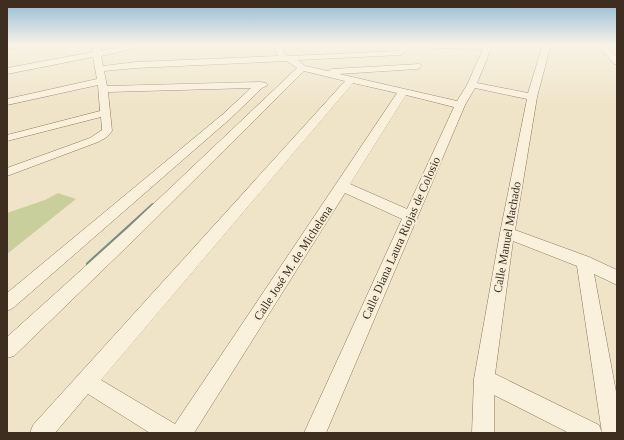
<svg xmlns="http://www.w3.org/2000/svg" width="624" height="440" font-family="Georgia,serif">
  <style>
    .green { fill: #c9cf9b }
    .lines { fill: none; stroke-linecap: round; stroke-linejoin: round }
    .stream { stroke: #6f938a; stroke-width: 4 }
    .minor-casing { stroke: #8d765c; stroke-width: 1 }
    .minor { fill: #faf1dc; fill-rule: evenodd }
    .labels { text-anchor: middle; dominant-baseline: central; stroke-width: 4; stroke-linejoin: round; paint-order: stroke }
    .street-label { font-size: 12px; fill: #3d2e20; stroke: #f7eed8 }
  </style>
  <rect width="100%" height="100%" fill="#f0e4c8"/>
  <path class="green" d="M 58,193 L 76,199 L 7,254 L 7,213 L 45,200 Z"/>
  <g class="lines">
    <path class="stream" d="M 88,264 L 153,205"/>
    <g class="minor-casing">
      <path id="minor" d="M 24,44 L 23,46 L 7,49 L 7,45 Z
        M 92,44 L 100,44 L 101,51 L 135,44 L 154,44 L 101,56 L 103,66 L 136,62 L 278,56 L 273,44 L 281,44 L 285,54 L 289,56 L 398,51 L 400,49 L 396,44 L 404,44 L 408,50 L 400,55 L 298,60 L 305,66 L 328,71 L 332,69 L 420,64 L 421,66 L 420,68 L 417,69 L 339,74 L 457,101 L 467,85 L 483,49 L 436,48 L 433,48 L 433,44 L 493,44 L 477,83 L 528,93 L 543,44 L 551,44 L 537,97 L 515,230 L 589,257 L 617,270 L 617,285 L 594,274 L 617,397 L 617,433 L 602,433 L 577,266 L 513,241 L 495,374 L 599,425 L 602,433 L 569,433 L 494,395 L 494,433 L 472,433 L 474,379 L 500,233 L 527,99 L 475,88 L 465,105 L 326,433 L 304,433 L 402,219 L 345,193 L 194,433 L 150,433 L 88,394 L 55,433 L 30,433 L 33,425 L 345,81 L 304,71 L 139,235 L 14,356 L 7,358 L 7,337 L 129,227 L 297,68 L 287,61 L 136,68 L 104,71 L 107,86 L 260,82 L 266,83 L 268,85 L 262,88 L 231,118 L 13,308 L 7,311 L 7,293 L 223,114 L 251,88 L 108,92 L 112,131 L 107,137 L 98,142 L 7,176 L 7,168 L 90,138 L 102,130 L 101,117 L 7,141 L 7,135 L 100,111 L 98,85 L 7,105 L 7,99 L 97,79 L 93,57 L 7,74 L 7,68 L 93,52 ZM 353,83 L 397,93 L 175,424 L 101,380 ZM 406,95 L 454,107 L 407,209 L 350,184 Z
        M 593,44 C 605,44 609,48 617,57 L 617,65 L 614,64 L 604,52 Z"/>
    </g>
    <use href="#minor" class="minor"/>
  </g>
  <linearGradient id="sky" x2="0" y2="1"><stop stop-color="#8fbad6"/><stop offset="0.42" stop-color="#f8f3e6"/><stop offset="1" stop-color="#f8f3e6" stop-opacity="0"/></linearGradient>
  <rect width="624" height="106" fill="url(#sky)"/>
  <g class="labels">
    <g class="street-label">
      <text transform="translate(507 237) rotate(-80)">Calle Manuel Machado</text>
      <text transform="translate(401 238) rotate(-66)">Calle Diana Laura Riojas de Colosio</text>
      <text transform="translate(293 263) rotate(-57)">Calle José M. de Michelena</text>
    </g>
  </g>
  <rect width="624" height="440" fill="none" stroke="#3d2e20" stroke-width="16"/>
</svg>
